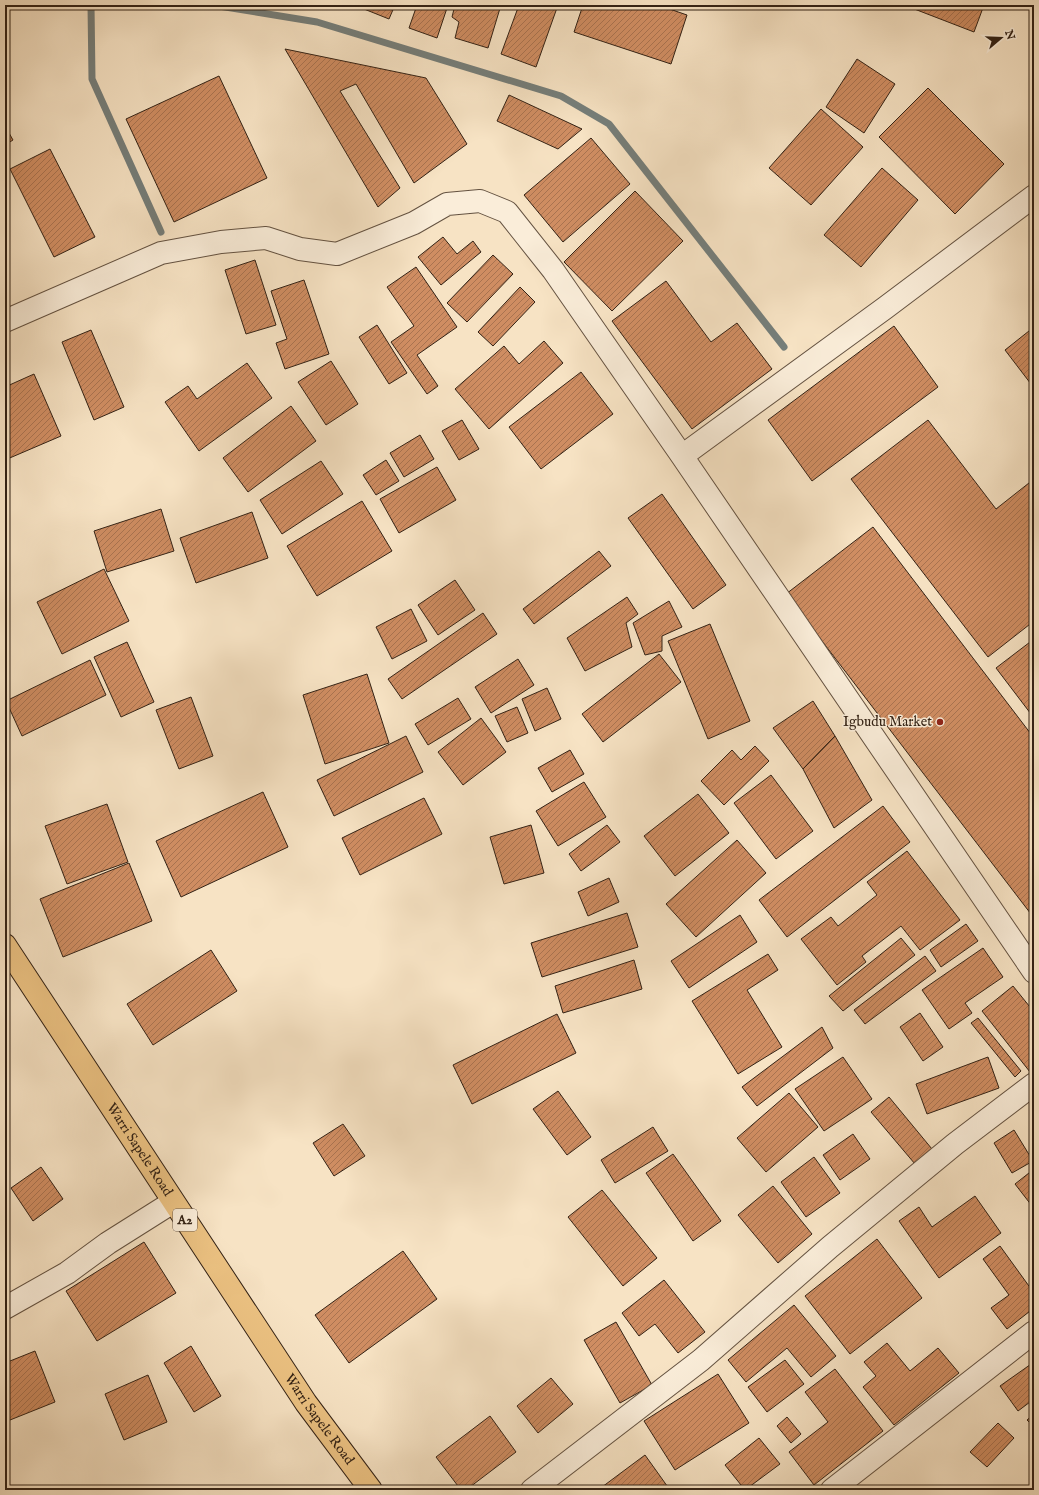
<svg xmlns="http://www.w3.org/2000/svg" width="1039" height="1495" font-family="'IM FELL English',serif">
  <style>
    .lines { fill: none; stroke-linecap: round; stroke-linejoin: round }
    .stream { stroke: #757e7a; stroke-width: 7 }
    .building { fill: url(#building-hatch); stroke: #332215 }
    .minor-casing { stroke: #645241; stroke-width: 24 }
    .trunk-casing { stroke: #332215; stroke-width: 24 }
    .minor { stroke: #faedd9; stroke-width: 22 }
    .trunk { stroke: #ecc282; stroke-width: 22 }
    .poi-dot { fill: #8f2418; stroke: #faedd9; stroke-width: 1.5 }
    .labels { text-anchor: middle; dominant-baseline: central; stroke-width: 3; stroke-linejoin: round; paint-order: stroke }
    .shield { fill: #faedd9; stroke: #6f5f50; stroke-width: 1 }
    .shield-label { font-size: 13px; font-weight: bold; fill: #332215 }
    .poi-label { font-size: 14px; fill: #332215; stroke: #faedd9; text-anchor: end }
    .street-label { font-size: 14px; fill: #332215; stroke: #faedd9 }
  </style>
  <defs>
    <pattern id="building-hatch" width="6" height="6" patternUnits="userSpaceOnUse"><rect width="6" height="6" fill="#cf8d62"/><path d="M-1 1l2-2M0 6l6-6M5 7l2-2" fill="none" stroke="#a97350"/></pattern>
  </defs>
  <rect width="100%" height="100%" fill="#f7e3c4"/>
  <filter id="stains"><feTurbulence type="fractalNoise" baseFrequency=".005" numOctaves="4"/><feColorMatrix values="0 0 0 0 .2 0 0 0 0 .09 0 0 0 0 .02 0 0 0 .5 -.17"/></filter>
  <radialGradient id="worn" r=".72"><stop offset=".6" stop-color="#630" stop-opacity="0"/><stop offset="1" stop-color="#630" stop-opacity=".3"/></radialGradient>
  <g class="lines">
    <path class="stream" d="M 91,5 L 92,79 L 161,232
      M 213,5 L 317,22 L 561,96 L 609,124 L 784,347"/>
  </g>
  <path class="building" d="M 360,5 L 395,5 L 389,19 L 359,7 Z
    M 417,5 L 437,5 L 447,8 L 437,38 L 409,28 Z
    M 455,5 L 501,5 L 488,48 L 455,38 L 459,22 L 452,17 Z
    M 519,5 L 558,5 L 536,67 L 501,54 Z
    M 583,5 L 658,5 L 687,15 L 671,64 L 574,32 Z
    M 904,5 L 984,5 L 974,32 Z
    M 285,49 L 426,78 L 467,144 L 414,183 L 356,84 L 340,91 L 400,188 L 378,207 Z
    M 857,59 L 895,84 L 864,133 L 826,107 Z
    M 219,76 L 267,178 L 174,222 L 126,119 Z
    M 928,88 L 1004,164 L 955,214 L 879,137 Z
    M 509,95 L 582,129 L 558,149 L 497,121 Z
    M 821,109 L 863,147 L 811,205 L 769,168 Z
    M 5,126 L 13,140 L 5,145 Z
    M 591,138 L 630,184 L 563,242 L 524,195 Z
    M 50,149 L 95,237 L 54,257 L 10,169 Z
    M 882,168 L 918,200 L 861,267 L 824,235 Z
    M 635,191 L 683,241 L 612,311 L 564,262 Z
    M 443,237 L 457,254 L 473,241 L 481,252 L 441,285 L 418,257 Z
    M 493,255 L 513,274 L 467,322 L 447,303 Z
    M 255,260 L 276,325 L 246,334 L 225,270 Z
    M 416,267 L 457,327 L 417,355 L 438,386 L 427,394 L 391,342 L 414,326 L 387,287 Z
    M 304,280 L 329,354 L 285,369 L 276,343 L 287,339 L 271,291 Z
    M 666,281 L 711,342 L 737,323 L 772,369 L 692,429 L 612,321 Z
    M 520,287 L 535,302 L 493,346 L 478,332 Z
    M 377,325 L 407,373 L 389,384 L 359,337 Z
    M 894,326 L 938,387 L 812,481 L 768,420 Z
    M 1034,327 L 1034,388 L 1005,350 Z
    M 91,330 L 124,407 L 94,420 L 62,342 Z
    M 544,341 L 563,363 L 489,429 L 455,389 L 504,346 L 519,364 Z
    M 331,361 L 358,404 L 326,425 L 298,382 Z
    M 247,363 L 272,398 L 199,451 L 165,402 L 188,386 L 197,399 Z
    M 581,372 L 613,414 L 541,469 L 509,427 Z
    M 34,374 L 61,436 L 5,460 L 5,387 Z
    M 291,406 L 316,441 L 248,492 L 223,458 Z
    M 462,420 L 479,449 L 459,460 L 442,431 Z
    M 928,420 L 996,509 L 1034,479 L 1034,621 L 988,657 L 851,479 Z
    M 420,435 L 434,459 L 404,477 L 390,453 Z
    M 386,460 L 399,481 L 376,495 L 363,475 Z
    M 321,461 L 343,494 L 282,534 L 260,500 Z
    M 437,467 L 456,500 L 399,533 L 380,499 Z
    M 662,494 L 726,585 L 693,609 L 628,518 Z
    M 362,501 L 392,551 L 317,596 L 287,546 Z
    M 161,509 L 174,551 L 107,572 L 94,531 Z
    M 252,512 L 268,558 L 196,583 L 180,538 Z
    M 873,527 L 1034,738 L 1034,918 L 786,594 Z
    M 599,551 L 611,566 L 534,624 L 523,609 Z
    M 104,569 L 129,621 L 62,654 L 37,602 Z
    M 455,580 L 475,610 L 438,635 L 418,605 Z
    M 627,597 L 638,614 L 626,623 L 632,647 L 585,671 L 567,638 Z
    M 669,601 L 682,627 L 662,636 L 662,651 L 645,655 L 633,623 Z
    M 411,609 L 427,641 L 392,659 L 376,627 Z
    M 483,613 L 497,634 L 402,699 L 388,679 Z
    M 710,624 L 750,721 L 708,739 L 668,641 Z
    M 1034,639 L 1034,718 L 996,668 Z
    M 127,642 L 154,702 L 121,717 L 94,657 Z
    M 659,654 L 681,682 L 603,742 L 582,714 Z
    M 518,659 L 534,685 L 491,713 L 475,687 Z
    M 90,660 L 106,695 L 22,736 L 6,701 Z
    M 367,674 L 389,743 L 325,764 L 303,695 Z
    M 547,688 L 561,719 L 535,731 L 522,699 Z
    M 191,697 L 213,756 L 179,769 L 156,710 Z
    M 458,698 L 471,719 L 428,745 L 415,724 Z
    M 813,701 L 835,736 L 803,769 L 773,728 Z
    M 517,707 L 528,733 L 507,742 L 495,716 Z
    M 481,718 L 506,752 L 463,785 L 438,752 Z
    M 406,736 L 423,772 L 334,816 L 317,780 Z
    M 835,736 L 872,800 L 834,828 L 803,769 Z
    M 755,746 L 769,761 L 724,805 L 701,781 L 732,750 L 741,760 Z
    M 570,750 L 584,774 L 552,792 L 538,768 Z
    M 771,775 L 813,831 L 776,859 L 734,803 Z
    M 584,782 L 606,817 L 558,846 L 536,811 Z
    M 263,792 L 288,847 L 181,897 L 156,841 Z
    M 698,794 L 729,833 L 675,876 L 644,836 Z
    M 424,798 L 442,834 L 360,875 L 342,838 Z
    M 107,804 L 128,862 L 67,884 L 45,826 Z
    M 883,806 L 910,842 L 787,937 L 759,900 Z
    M 531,825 L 544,873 L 504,884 L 490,837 Z
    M 607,825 L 620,842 L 581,871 L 569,854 Z
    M 737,840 L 766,873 L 696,937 L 666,904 Z
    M 907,851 L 960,920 L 920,950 L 901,926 L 862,956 L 866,962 L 837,985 L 801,939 L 831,917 L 838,926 L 877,895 L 867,882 Z
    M 129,863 L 152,921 L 63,957 L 40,899 Z
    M 609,878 L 619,902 L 588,916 L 578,892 Z
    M 627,913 L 638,947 L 542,977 L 531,943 Z
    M 740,915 L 757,942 L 689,988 L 671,961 Z
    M 966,924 L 978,941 L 941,967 L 930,950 Z
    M 901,938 L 915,955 L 843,1011 L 829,996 Z
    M 983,948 L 1003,977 L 965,1003 L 972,1013 L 949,1029 L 922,990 Z
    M 211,950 L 237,991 L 153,1045 L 127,1004 Z
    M 768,954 L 778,970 L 747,990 L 782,1047 L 738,1074 L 692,1001 Z
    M 925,956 L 936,971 L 865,1024 L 854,1010 Z
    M 634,960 L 642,989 L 563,1013 L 555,986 Z
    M 1013,986 L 1034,1012 L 1034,1068 L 1030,1072 L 982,1011 Z
    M 920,1013 L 943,1047 L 923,1061 L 900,1027 Z
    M 557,1014 L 576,1053 L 472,1104 L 453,1065 Z
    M 978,1018 L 1021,1071 L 1015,1077 L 971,1023 Z
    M 822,1027 L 833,1048 L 757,1106 L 742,1087 Z
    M 843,1057 L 872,1099 L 824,1131 L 795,1089 Z
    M 988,1057 L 999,1088 L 927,1114 L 916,1084 Z
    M 558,1091 L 591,1137 L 567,1155 L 533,1109 Z
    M 789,1093 L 818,1127 L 766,1172 L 737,1138 Z
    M 889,1097 L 932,1149 L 915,1164 L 871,1112 Z
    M 343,1124 L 365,1156 L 334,1176 L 313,1143 Z
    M 653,1127 L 668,1151 L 615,1183 L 601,1160 Z
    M 1014,1130 L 1033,1161 L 1012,1173 L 994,1143 Z
    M 853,1134 L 870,1159 L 840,1180 L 823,1155 Z
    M 673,1154 L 721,1221 L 693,1241 L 646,1173 Z
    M 814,1157 L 840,1193 L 806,1217 L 781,1182 Z
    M 41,1167 L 63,1199 L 33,1221 L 11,1188 Z
    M 1034,1169 L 1034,1205 L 1032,1206 L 1015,1184 Z
    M 773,1186 L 812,1234 L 778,1263 L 738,1215 Z
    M 602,1190 L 657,1258 L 623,1286 L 568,1217 Z
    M 975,1196 L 1001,1233 L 939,1278 L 899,1221 L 919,1207 L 932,1227 Z
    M 877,1239 L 922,1298 L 850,1354 L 805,1296 Z
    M 144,1242 L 176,1293 L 97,1341 L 66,1291 Z
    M 1000,1246 L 1034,1293 L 1034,1308 L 1007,1329 L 991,1308 L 1009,1295 L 983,1259 Z
    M 403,1251 L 437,1299 L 349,1363 L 315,1315 Z
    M 664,1280 L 705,1332 L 678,1353 L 655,1324 L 639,1336 L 622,1313 Z
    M 794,1305 L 836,1356 L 811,1377 L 787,1348 L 746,1382 L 728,1360 Z
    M 616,1322 L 652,1385 L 620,1403 L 584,1340 Z
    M 887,1343 L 910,1371 L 938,1348 L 959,1373 L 894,1425 L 863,1387 L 876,1376 L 864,1362 Z
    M 191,1346 L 221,1396 L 194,1412 L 164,1363 Z
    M 35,1351 L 55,1402 L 5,1422 L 5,1363 Z
    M 785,1360 L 804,1384 L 767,1412 L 748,1387 Z
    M 1034,1362 L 1034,1399 L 1018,1411 L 1000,1386 Z
    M 835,1369 L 883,1431 L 814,1485 L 789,1452 L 828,1422 L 805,1392 Z
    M 718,1374 L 749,1423 L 675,1470 L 644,1421 Z
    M 148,1375 L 167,1422 L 124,1440 L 105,1394 Z
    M 551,1378 L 573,1404 L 538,1433 L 517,1406 Z
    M 1034,1414 L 1034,1427 L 1027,1420 Z
    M 490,1416 L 516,1452 L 466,1490 L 461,1490 L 436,1457 Z
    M 787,1417 L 801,1434 L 791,1443 L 777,1426 Z
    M 998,1423 L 1014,1438 L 987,1467 L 970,1452 Z
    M 759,1438 L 780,1464 L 745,1490 L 725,1465 Z
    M 645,1455 L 670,1490 L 598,1490 Z"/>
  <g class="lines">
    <g class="minor-casing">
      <path id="minor" d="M 5,321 L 161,253 L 221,242 L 266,238 L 300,249 L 337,254 L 414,223 L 447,204 L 480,201 L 507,212 L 553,270 L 682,456 L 1034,972
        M 682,456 L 885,308 L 1034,196
        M 5,1308 L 67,1273 L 108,1243 L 173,1202
        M 532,1490 L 701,1360 L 830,1247 L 955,1144 L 1034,1084
        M 832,1490 L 1034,1332"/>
    </g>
    <g class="trunk-casing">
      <g id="trunk">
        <path id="s1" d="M 5,945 L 306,1403 L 371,1490"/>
      </g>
    </g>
    <use href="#minor" class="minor"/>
    <use href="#trunk" class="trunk"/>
  </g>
  <circle class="poi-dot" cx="940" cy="722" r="4"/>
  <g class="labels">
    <rect class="shield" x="173" y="1209" width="24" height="22" rx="3"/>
    <g class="shield-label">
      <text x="185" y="1220">A2</text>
    </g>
    <g class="poi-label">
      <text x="932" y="722">Igbudu Market</text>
    </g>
    <g class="street-label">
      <text stroke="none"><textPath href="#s1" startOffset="245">Warri Sapele Road</textPath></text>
      <text stroke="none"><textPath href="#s1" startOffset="569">Warri Sapele Road</textPath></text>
    </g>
  </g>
  <rect width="1039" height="1495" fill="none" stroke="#f7e3c4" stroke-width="20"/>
  <rect x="6" y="6" width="1027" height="1483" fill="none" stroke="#332215" stroke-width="2"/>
  <rect x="10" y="10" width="1019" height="1475" fill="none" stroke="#332215"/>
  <g transform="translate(1001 38) rotate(71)" stroke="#faedd9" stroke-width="3" paint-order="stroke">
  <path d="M0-3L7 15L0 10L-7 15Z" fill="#332215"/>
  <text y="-6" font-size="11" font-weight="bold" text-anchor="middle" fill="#332215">N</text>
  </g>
  <rect width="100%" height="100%" filter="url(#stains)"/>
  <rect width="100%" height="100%" fill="url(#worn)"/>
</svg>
